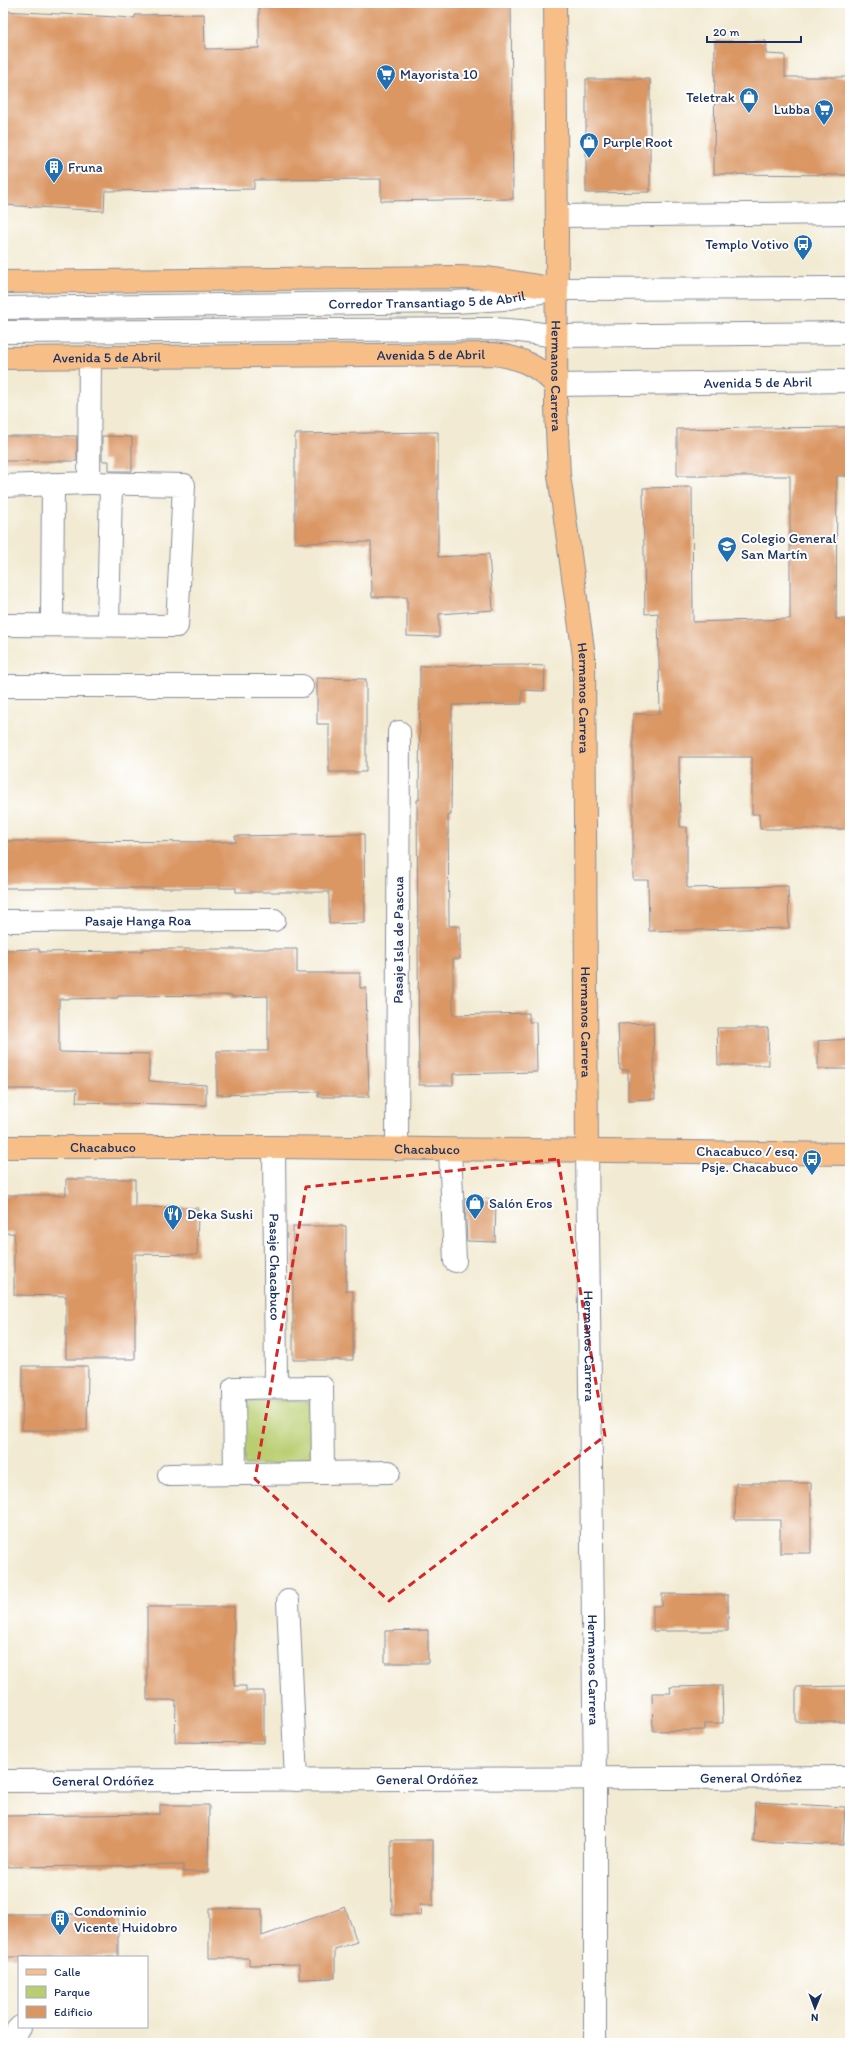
<svg xmlns="http://www.w3.org/2000/svg" width="853" height="2046" font-family="Itim,sans-serif">
  <style>
    .green { fill: #bace71; stroke: #6a7e68 }
    .building { fill: #da9663 }
    .lines { fill: none; stroke-linecap: round; stroke-linejoin: round }
    .minor-casing { stroke: #868c98; stroke-width: 24 }
    .major-casing { stroke: #868c98; stroke-width: 24 }
    .minor { stroke: #fff; stroke-width: 22 }
    .major { stroke: #f7be88; stroke-width: 22 }
    .marked { fill: none; stroke: #d62828; stroke-width: 3; stroke-dasharray: 8 5; stroke-linejoin: round }
    .labels { text-anchor: middle; dominant-baseline: central; stroke-width: 4; stroke-linejoin: round; paint-order: stroke }
    .poi-label { font-size: 14px; fill: #1b2f5e; stroke: #fff; text-anchor: start }
    .street-label { font-size: 14px; fill: #1b2f5e; stroke: #fff }
  </style>
  <rect width="100%" height="100%" fill="#fff"/>
  <filter id="ink" filterUnits="userSpaceOnUse"><feTurbulence type="fractalNoise" baseFrequency=".025" numOctaves="2"/><feDisplacementMap in="SourceGraphic" scale="8" xChannelSelector="R" yChannelSelector="G"/><feConvolveMatrix kernelMatrix="1 2 1 2 8 2 1 2 1" color-interpolation-filters="sRGB"/></filter>
  <filter id="wash" filterUnits="userSpaceOnUse"><feTurbulence type="fractalNoise" baseFrequency=".012" numOctaves="4" result="noise"/><feDisplacementMap in="SourceGraphic" scale="16" xChannelSelector="R" yChannelSelector="G"/><feGaussianBlur stdDeviation="0.9" result="paint"/><feColorMatrix in="noise" values="0 0 0 0 0 0 0 0 0 0 0 0 0 0 0 0 0 1.4 0 .05"/><feComposite in="paint" operator="in"/></filter>
  <g filter="url(#wash)">
    <rect width="100%" height="100%" fill="#f2ead2"/>
    <path class="green" d="M 310,1401 L 311,1464 L 244,1465 L 243,1402 Z"/>
    <g id="blocks">
      <path class="building" d="M 259,3 L 511,3 L 513,199 L 381,201 L 381,179 L 254,180 L 254,189 L 105,191 L 104,211 L 3,205 L 3,11 L 135,18 L 135,15 L 204,14 L 205,49 L 259,48 Z
        M 715,41 L 766,41 L 766,54 L 785,55 L 785,77 L 850,77 L 850,175 L 714,174 Z
        M 586,79 L 650,79 L 650,192 L 586,193 Z
        M 850,427 L 850,476 L 837,476 L 836,619 L 850,619 L 850,829 L 760,829 L 759,814 L 752,814 L 752,757 L 679,757 L 680,827 L 687,827 L 687,888 L 788,886 L 789,928 L 649,931 L 648,880 L 633,880 L 633,714 L 660,714 L 658,613 L 645,614 L 643,488 L 692,487 L 693,622 L 790,619 L 790,476 L 677,476 L 677,429 Z
        M 438,432 L 438,557 L 489,554 L 493,610 L 439,614 L 439,637 L 407,636 L 407,597 L 372,597 L 371,542 L 295,543 L 295,434 Z
        M 3,436 L 77,436 L 77,461 L 3,461 Z
        M 102,436 L 132,437 L 132,471 L 109,471 L 109,461 L 102,461 Z
        M 522,665 L 545,666 L 544,691 L 522,690 L 522,704 L 452,705 L 451,815 L 448,815 L 449,926 L 460,926 L 460,959 L 453,959 L 453,1015 L 529,1013 L 529,1022 L 536,1022 L 537,1072 L 453,1074 L 453,1085 L 419,1085 L 417,800 L 419,800 L 420,666 Z
        M 317,678 L 366,679 L 366,772 L 329,772 L 329,724 L 317,724 Z
        M 364,834 L 365,923 L 329,924 L 329,892 L 236,892 L 236,888 L 3,888 L 3,841 L 236,842 L 235,836 Z
        M 39,949 L 39,952 L 143,951 L 143,949 L 297,949 L 297,973 L 360,973 L 360,988 L 366,988 L 369,1097 L 318,1097 L 318,1092 L 217,1095 L 217,1051 L 268,1051 L 268,996 L 232,997 L 232,995 L 118,996 L 118,998 L 59,999 L 59,1052 L 149,1054 L 149,1081 L 206,1085 L 206,1105 L 76,1102 L 77,1089 L 3,1089 L 3,950 Z
        M 653,1023 L 655,1099 L 628,1100 L 628,1070 L 620,1070 L 618,1024 Z
        M 717,1028 L 768,1028 L 769,1065 L 718,1065 Z
        M 850,1039 L 850,1069 L 818,1069 L 818,1041 Z
        M 66,1179 L 135,1179 L 135,1207 L 198,1208 L 197,1255 L 135,1254 L 135,1359 L 66,1359 L 66,1296 L 14,1295 L 14,1233 L 3,1233 L 3,1195 L 66,1195 Z
        M 465,1198 L 496,1199 L 495,1242 L 467,1241 Z
        M 293,1226 L 346,1226 L 346,1291 L 353,1291 L 353,1360 L 293,1360 Z
        M 23,1366 L 88,1366 L 87,1430 L 22,1430 Z
        M 736,1483 L 811,1483 L 811,1553 L 780,1553 L 780,1520 L 735,1520 Z
        M 662,1594 L 728,1595 L 728,1631 L 653,1631 L 653,1606 L 662,1606 Z
        M 147,1607 L 234,1607 L 234,1686 L 246,1686 L 246,1691 L 264,1691 L 264,1743 L 175,1742 L 176,1700 L 147,1700 Z
        M 428,1630 L 428,1663 L 385,1663 L 385,1631 Z
        M 722,1686 L 723,1723 L 705,1723 L 705,1730 L 653,1731 L 652,1693 L 671,1693 L 670,1687 Z
        M 850,1686 L 850,1722 L 796,1722 L 796,1687 Z
        M 755,1802 L 845,1807 L 843,1845 L 753,1841 Z
        M 160,1805 L 209,1805 L 208,1872 L 183,1872 L 183,1865 L 3,1867 L 3,1816 L 160,1814 Z
        M 391,1840 L 433,1840 L 433,1905 L 420,1905 L 421,1915 L 392,1915 Z
        M 345,1907 L 357,1942 L 335,1949 L 335,1978 L 299,1979 L 299,1964 L 249,1965 L 249,1958 L 209,1958 L 209,1908 L 262,1909 L 262,1936 Z
        M 3,1914 L 118,1914 L 118,1957 L 3,1957 Z"/>
    </g>
  </g>
  <g filter="url(#ink)">
    <use href="#blocks" fill-opacity="0" stroke="#868c98" stroke-width="1"/>
    <g class="lines">
      <g class="minor-casing">
        <g id="minor">
          <path d="M 557,216 L 850,213"/>
          <path id="s1" d="M 3,308 L 454,302 L 504,299 L 557,289 L 850,288"/>
          <path d="M 3,332 L 494,329 L 520,331 L 557,336 L 850,333"/>
          <path id="s2" d="M 556,385 L 850,381"/>
          <path d="M 3,486 L 89,483 L 90,357"/>
          <path d="M 3,625 L 177,626 L 184,485 L 89,483"/>
          <path d="M 52,625 L 53,484"/>
          <path d="M 108,625 L 111,485"/>
          <path d="M 3,686 L 302,686"/>
          <path id="s3" d="M 3,921 L 274,920"/>
          <path id="s4" d="M 274,1147 L 276,1387"/>
          <path id="s5" d="M 397,1149 L 399,732"/>
          <path d="M 450,1150 L 455,1261"/>
          <path id="s6" d="M 587,1151 L 595,1779 L 595,2043"/>
          <path d="M 235,1474 L 234,1388 L 322,1387 L 323,1473"/>
          <path d="M 169,1475 L 389,1472"/>
          <path d="M 288,1601 L 296,1780"/>
          <path id="s7" d="M 3,1781 L 850,1777"/>
          <path d="M 15,2043 L 17,2030 L 20,2027"/>
        </g>
      </g>
      <g class="major-casing">
        <g id="major">
          <path id="s8" d="M 555,3 L 557,236 L 556,408 L 559,475 L 584,656 L 587,1151"/>
          <path d="M 3,282 L 457,277 L 488,278 L 557,289"/>
          <path id="s9" d="M 3,358 L 493,354 C 520,357 538,366 556,385"/>
          <path id="s10" d="M 3,1147 L 274,1147 L 850,1154"/>
        </g>
      </g>
      <use href="#minor" class="minor"/>
      <use href="#major" class="major"/>
    </g>
  </g>
  <path class="marked" d="M 558,1159 L 605,1436 L 389,1601 L 255,1479 L 306,1187 Z"/>
  <defs>
    <g id="supermarket-pin" transform="scale(1)"><path d="M0 17L-7.5 6A9.5 9.5 0 1 1 7.5 6Z" fill="#1f6fb2" stroke="#fff"/><path d="M-6-5.5h2.5l.6 2H6L4.5 2H-2.5L-4.4-4H-6ZM-1.5 3.2a1.3 1.3 0 1 0 .1 0ZM3 3.2a1.3 1.3 0 1 0 .1 0Z" fill="#fff"/></g>
    <g id="shop-pin" transform="scale(1)"><path d="M0 17L-7.5 6A9.5 9.5 0 1 1 7.5 6Z" fill="#1f6fb2" stroke="#fff"/><path d="M-5-2.5h2.3a2.7 3.5 0 0 1 5.4 0H5L5.5 6h-11ZM-1.5-2.5h3a1.5 2.3 0 0 0-3 0Z" fill="#fff"/></g>
    <g id="building-pin" transform="scale(1)"><path d="M0 17L-7.5 6A9.5 9.5 0 1 1 7.5 6Z" fill="#1f6fb2" stroke="#fff"/><path d="M-4-6H4V6H1V3H-1V6H-4ZM-2.5-4.3h1.7v1.8h-1.7ZM.8-4.3h1.7v1.8H.8ZM-2.5-1h1.7V.8h-1.7ZM.8-1h1.7V.8H.8Z" fill="#fff"/></g>
    <g id="bus-pin" transform="scale(1)"><path d="M0 17L-7.5 6A9.5 9.5 0 1 1 7.5 6Z" fill="#1f6fb2" stroke="#fff"/><path d="M-5-6H5V4H4V6H2V4H-2V6H-4V4H-5ZM-3.5-4V0h7V-4ZM-3.5 1.2v1.5H-2V1.2ZM2 1.2v1.5H3.5V1.2Z" fill="#fff"/></g>
    <g id="school-pin" transform="scale(1)"><path d="M0 17L-7.5 6A9.5 9.5 0 1 1 7.5 6Z" fill="#1f6fb2" stroke="#fff"/><path d="M0-5L7-2L0 1L-7-2ZM-4 1L0 2.5L4 1V4Q0 6-4 4Z" fill="#fff"/></g>
    <g id="restaurant-pin" transform="scale(1)"><path d="M0 17L-7.5 6A9.5 9.5 0 1 1 7.5 6Z" fill="#1f6fb2" stroke="#fff"/><path d="M-5-6h1v4h1v-4h1v4h1v-4h1v5L-1.5 .5V6h-2V.5L-5-1ZM5-6V6H3V1.5H1.5Q1.5-4 5-6Z" fill="#fff"/></g>
  </defs>
  <g fill-rule="evenodd">
    <use href="#supermarket-pin" x="386" y="74"/>
    <use href="#shop-pin" x="749" y="97"/>
    <use href="#supermarket-pin" x="824" y="109"/>
    <use href="#shop-pin" x="589" y="142"/>
    <use href="#building-pin" x="54" y="167"/>
    <use href="#bus-pin" x="803" y="244"/>
    <use href="#school-pin" x="727" y="546"/>
    <use href="#bus-pin" x="812" y="1159"/>
    <use href="#shop-pin" x="475" y="1203"/>
    <use href="#restaurant-pin" x="173" y="1214"/>
    <use href="#building-pin" x="60" y="1919"/>
  </g>
  <g class="labels">
    <g class="poi-label">
      <text x="400" y="74">Mayorista 10</text>
      <text x="735" y="97" text-anchor="end">Teletrak</text>
      <text x="810" y="109" text-anchor="end">Lubba</text>
      <text x="603" y="142">Purple Root</text>
      <text x="68" y="167">Fruna</text>
      <text x="789" y="244" text-anchor="end">Templo Votivo</text>
      <text x="741" y="538">Colegio General<tspan x="741" dy="16">San Martín</tspan></text>
      <text x="798" y="1151" text-anchor="end">Chacabuco / esq.<tspan x="798" dy="16">Psje. Chacabuco</tspan></text>
      <text x="489" y="1203">Salón Eros</text>
      <text x="187" y="1214">Deka Sushi</text>
      <text x="74" y="1911">Condominio<tspan x="74" dy="16">Vicente Huidobro</tspan></text>
    </g>
    <g class="street-label">
      <text stroke="none"><textPath href="#s1" startOffset="424">Corredor Transantiago 5 de Abril</textPath></text>
      <text stroke="none"><textPath href="#s9" startOffset="428">Avenida 5 de Abril</textPath></text>
      <text stroke="none"><textPath href="#s9" startOffset="104">Avenida 5 de Abril</textPath></text>
      <text stroke="none"><textPath href="#s8" startOffset="373">Hermanos Carrera</textPath></text>
      <text stroke="none"><textPath href="#s2" startOffset="202">Avenida 5 de Abril</textPath></text>
      <text stroke="none"><textPath href="#s8" startOffset="697">Hermanos Carrera</textPath></text>
      <text stroke="none"><textPath href="#s3" startOffset="135">Pasaje Hanga Roa</textPath></text>
      <text stroke="none"><textPath href="#s5" startOffset="209">Pasaje Isla de Pascua</textPath></text>
      <text stroke="none"><textPath href="#s8" startOffset="1021">Hermanos Carrera</textPath></text>
      <text stroke="none"><textPath href="#s10" startOffset="100">Chacabuco</textPath></text>
      <text stroke="none"><textPath href="#s10" startOffset="424">Chacabuco</textPath></text>
      <text stroke="none"><textPath href="#s4" startOffset="120">Pasaje Chacabuco</textPath></text>
      <text stroke="none"><textPath href="#s6" startOffset="195">Hermanos Carrera</textPath></text>
      <text stroke="none"><textPath href="#s6" startOffset="519">Hermanos Carrera</textPath></text>
      <text stroke="none"><textPath href="#s7" startOffset="748">General Ordóñez</textPath></text>
      <text stroke="none"><textPath href="#s7" startOffset="424">General Ordóñez</textPath></text>
      <text stroke="none"><textPath href="#s7" startOffset="100">General Ordóñez</textPath></text>
    </g>
  </g>
  <rect width="853" height="2046" fill="none" stroke="#fff" stroke-width="16"/>
  <rect x="18" y="1956" width="130" height="72" fill="#ffffff" stroke="#a4acbf"/>
  <rect x="26" y="1969" width="20" height="6" fill="#f7be88" stroke="#a4acbf"/>
  <text x="54" y="1976" font-size="12" fill="#1b2f5e">Calle</text>
  <rect x="26" y="1986" width="20" height="12" fill="#bace71" stroke="#a4acbf"/>
  <text x="54" y="1996" font-size="12" fill="#1b2f5e">Parque</text>
  <rect x="26" y="2006" width="20" height="12" fill="#da9663" stroke="#a4acbf"/>
  <text x="54" y="2016" font-size="12" fill="#1b2f5e">Edificio</text>
  <g transform="translate(815 2008) rotate(181)" stroke="#ffffff" stroke-width="3" paint-order="stroke">
  <path d="M0-3L7 15L0 10L-7 15Z" fill="#1b2f5e"/>
  <text y="-6" font-size="11" font-weight="bold" text-anchor="middle" fill="#1b2f5e">N</text>
  </g>
  <path d="M707 36v6h94v-6" fill="none" stroke="#1b2f5e" stroke-width="2"/>
  <text x="713" y="36" font-size="12" fill="#1b2f5e" stroke="#ffffff" stroke-width="3" paint-order="stroke">20 m</text>
</svg>
